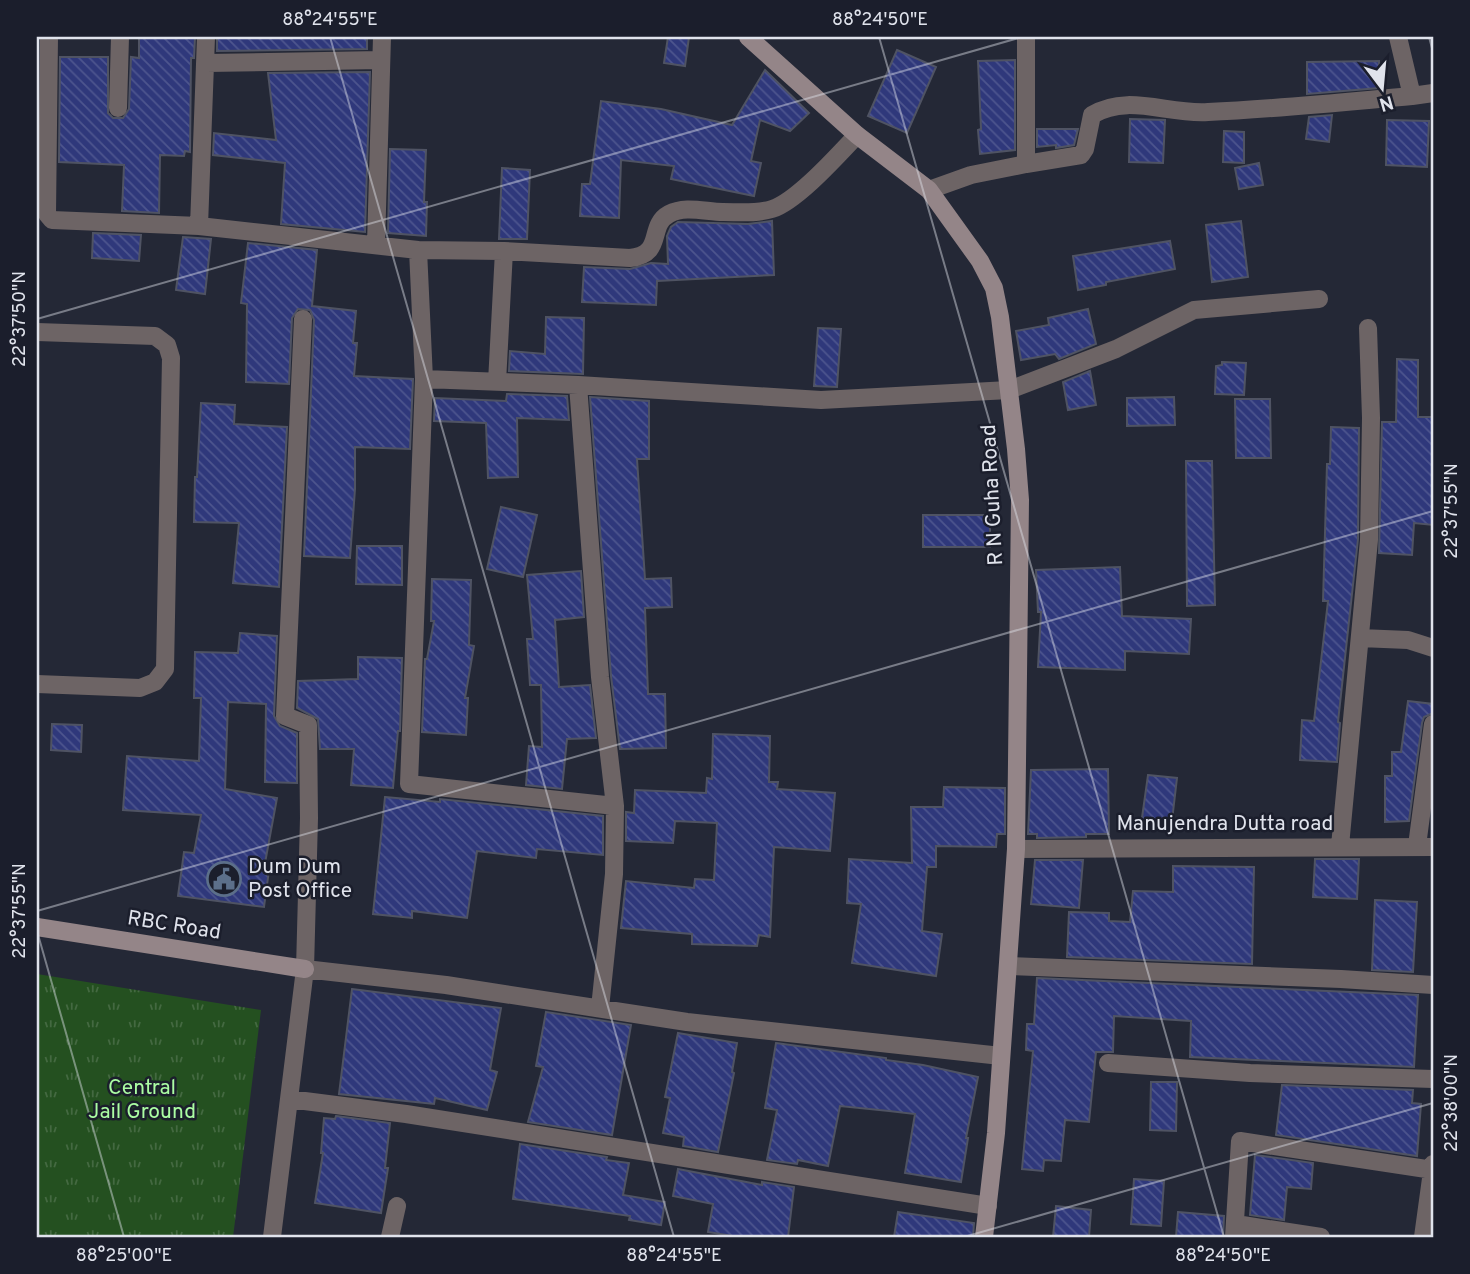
<svg xmlns="http://www.w3.org/2000/svg" width="1470" height="1274" font-family="Overpass,sans-serif">
  <style>
    .park { fill: url(#park-tufts) }
    .building { fill: url(#building-back-hatch); stroke: #4f5363; stroke-width: 2 }
    .lines { fill: none; stroke-linecap: round; stroke-linejoin: round }
    .street { stroke: #6d6465; stroke-width: 18 }
    .secondary { stroke: #948588; stroke-width: 18 }
    .ticks { fill: none; stroke: #e0e3ec; stroke-width: 2; stroke-opacity: 0.45 }
    .labels { text-anchor: middle; dominant-baseline: central; stroke-width: 5; stroke-linejoin: round; paint-order: stroke }
    .street-label { font-size: 21px; fill: #e0e3ec; stroke: #1b1e2c }
    .poi-label { font-size: 21px; fill: #e0e3ec; stroke: #1b1e2c; text-anchor: start }
    .park-label { font-size: 21px; fill: #abfda3; stroke: #1b1e2c }
    .neatline { fill: none; stroke: #e0e3ec; stroke-width: 2.5 }
    .ticks-label { font-size: 18px; text-anchor: middle; fill: #e0e3ec }
  </style>
  <defs>
    <pattern id="park-tufts" width="24" height="20" patternUnits="userSpaceOnUse" patternTransform="scale(1.75)"><rect width="24" height="20" fill="#245020"/><path d="M3 7l-1-3M5 7V3M7 7l1-3M15 17l-1-3M17 17v-4M19 17l1-3" fill="none" stroke="#446941"/></pattern>
    <pattern id="building-back-hatch" width="6" height="6" patternUnits="userSpaceOnUse" patternTransform="scale(1.75)"><rect width="6" height="6" fill="#2f387b"/><path d="M-1 5l2 2M0 0l6 6M5-1l2 2" fill="none" stroke="#4d558e"/></pattern>
  </defs>
  <rect width="100%" height="100%" fill="#242836"/>
  <path class="park" d="M 37,974 L 261,1010 L 233,1237 L 37,1237 Z"/>
  <path class="building" d="M 139,37 L 195,37 L 194,58 L 191,58 L 190,152 L 185,151 L 184,156 L 160,155 L 159,213 L 122,211 L 124,165 L 59,162 L 60,57 L 108,57 L 108,113 L 113,118 L 123,118 L 129,109 L 131,57 L 139,58 Z
    M 217,37 L 367,37 L 367,49 L 217,51 Z
    M 668,37 L 689,37 L 685,66 L 664,63 Z
    M 897,50 L 936,67 L 907,133 L 868,116 Z
    M 1015,60 L 1015,150 L 980,154 L 978,130 L 981,129 L 978,61 Z
    M 1379,61 L 1379,88 L 1307,94 L 1307,62 Z
    M 765,70 L 809,113 L 790,131 L 760,120 L 751,161 L 761,163 L 754,196 L 671,179 L 674,166 L 621,160 L 619,218 L 580,216 L 582,184 L 590,184 L 601,101 L 661,109 L 732,125 Z
    M 370,72 L 365,232 L 281,224 L 285,163 L 213,155 L 214,133 L 276,140 L 268,73 Z
    M 1332,115 L 1329,142 L 1306,139 L 1309,117 Z
    M 1130,119 L 1165,120 L 1163,163 L 1129,162 Z
    M 1387,120 L 1429,121 L 1427,167 L 1386,165 Z
    M 1037,129 L 1078,129 L 1074,145 L 1056,148 L 1056,145 L 1037,147 Z
    M 1224,131 L 1244,132 L 1244,163 L 1223,162 Z
    M 390,149 L 426,150 L 424,202 L 427,202 L 426,236 L 388,233 Z
    M 1259,163 L 1263,185 L 1239,189 L 1235,168 Z
    M 502,168 L 530,170 L 527,239 L 499,239 Z
    M 772,221 L 774,275 L 657,281 L 656,305 L 582,302 L 584,267 L 630,269 L 651,263 L 668,264 L 667,236 L 671,227 L 678,222 L 748,224 Z
    M 1241,221 L 1248,277 L 1212,282 L 1206,225 Z
    M 93,233 L 141,235 L 139,261 L 92,258 Z
    M 183,237 L 211,239 L 205,294 L 176,290 Z
    M 1170,241 L 1175,269 L 1106,282 L 1106,285 L 1078,290 L 1073,256 Z
    M 248,243 L 317,250 L 312,306 L 356,311 L 353,343 L 357,343 L 354,376 L 413,379 L 410,449 L 355,447 L 355,489 L 350,558 L 304,556 L 314,320 L 310,310 L 298,309 L 292,318 L 289,384 L 246,382 L 247,304 L 241,303 Z
    M 1088,309 L 1096,344 L 1059,359 L 1055,354 L 1021,360 L 1016,331 L 1049,325 L 1048,318 Z
    M 546,317 L 584,318 L 583,374 L 509,371 L 510,351 L 545,354 Z
    M 818,328 L 841,329 L 837,387 L 814,386 Z
    M 1397,359 L 1418,360 L 1418,417 L 1433,417 L 1433,525 L 1414,523 L 1412,555 L 1379,553 L 1382,422 L 1396,422 Z
    M 1222,362 L 1246,363 L 1244,395 L 1215,394 L 1216,366 L 1222,365 Z
    M 1090,371 L 1096,405 L 1068,410 L 1063,382 Z
    M 507,394 L 567,396 L 569,420 L 517,418 L 518,477 L 488,478 L 486,423 L 434,421 L 435,398 L 506,401 Z
    M 590,397 L 649,401 L 649,459 L 637,459 L 645,579 L 671,578 L 672,607 L 645,608 L 648,694 L 665,694 L 666,748 L 620,749 L 611,676 Z
    M 1174,397 L 1175,425 L 1127,426 L 1127,398 Z
    M 1235,399 L 1270,399 L 1271,458 L 1236,458 Z
    M 201,403 L 235,405 L 234,424 L 287,427 L 279,587 L 233,583 L 239,523 L 194,522 L 195,477 L 197,477 Z
    M 1331,427 L 1359,428 L 1358,539 L 1338,722 L 1340,723 L 1337,762 L 1300,760 L 1302,720 L 1314,721 L 1328,601 L 1323,601 L 1327,464 L 1330,464 Z
    M 1186,461 L 1212,461 L 1215,605 L 1187,606 Z
    M 501,507 L 537,515 L 523,577 L 487,569 Z
    M 923,515 L 990,515 L 990,547 L 923,547 Z
    M 357,546 L 402,546 L 402,585 L 356,584 Z
    M 1120,567 L 1122,616 L 1191,619 L 1189,654 L 1125,651 L 1125,670 L 1038,667 L 1041,612 L 1038,612 L 1036,570 Z
    M 581,571 L 584,617 L 555,620 L 559,687 L 590,685 L 596,738 L 567,739 L 562,789 L 526,785 L 529,746 L 542,747 L 541,685 L 530,685 L 527,639 L 533,639 L 527,575 Z
    M 432,579 L 471,580 L 469,645 L 474,646 L 465,698 L 468,698 L 466,735 L 422,732 L 425,659 L 427,659 L 434,621 L 431,621 Z
    M 240,633 L 277,636 L 274,716 L 280,726 L 297,733 L 297,783 L 265,782 L 266,704 L 228,702 L 225,789 L 277,798 L 265,863 L 270,863 L 264,907 L 178,896 L 184,852 L 194,853 L 201,815 L 123,810 L 127,756 L 199,761 L 201,698 L 194,698 L 195,652 L 238,653 Z
    M 358,657 L 402,658 L 400,731 L 398,731 L 393,788 L 351,785 L 354,749 L 320,749 L 318,719 L 297,708 L 298,681 L 358,679 Z
    M 1408,701 L 1433,704 L 1433,713 L 1424,717 L 1422,723 L 1409,821 L 1385,822 L 1385,776 L 1392,776 L 1392,752 L 1401,752 Z
    M 52,724 L 82,725 L 81,752 L 51,750 Z
    M 713,734 L 770,736 L 769,782 L 778,782 L 777,789 L 835,793 L 830,851 L 774,847 L 770,937 L 759,935 L 757,946 L 692,944 L 692,934 L 621,928 L 626,881 L 694,888 L 695,879 L 714,880 L 717,823 L 675,821 L 673,843 L 626,841 L 626,812 L 634,813 L 635,790 L 706,793 L 707,778 L 712,779 Z
    M 1108,769 L 1109,834 L 1086,834 L 1086,837 L 1037,838 L 1037,834 L 1028,834 L 1031,770 Z
    M 1148,775 L 1177,778 L 1171,829 L 1141,825 Z
    M 944,787 L 1005,788 L 1005,834 L 997,834 L 996,847 L 936,846 L 936,867 L 927,867 L 922,931 L 942,934 L 936,976 L 852,963 L 861,904 L 847,903 L 849,859 L 912,863 L 911,807 L 943,807 Z
    M 385,797 L 440,802 L 440,799 L 603,816 L 603,855 L 537,849 L 536,858 L 477,851 L 467,918 L 412,911 L 412,918 L 373,914 Z
    M 1315,859 L 1359,859 L 1357,899 L 1313,897 Z
    M 1035,860 L 1083,860 L 1079,908 L 1031,904 Z
    M 1173,866 L 1254,867 L 1252,964 L 1067,957 L 1069,912 L 1109,913 L 1109,921 L 1130,922 L 1133,891 L 1173,892 Z
    M 1375,900 L 1417,902 L 1413,972 L 1372,970 Z
    M 1037,978 L 1418,995 L 1414,1067 L 1190,1057 L 1191,1021 L 1114,1016 L 1113,1052 L 1096,1052 L 1089,1122 L 1065,1120 L 1061,1161 L 1044,1160 L 1043,1171 L 1022,1169 L 1033,1051 L 1026,1050 L 1027,1024 L 1034,1024 Z
    M 352,989 L 501,1008 L 490,1070 L 497,1072 L 487,1110 L 435,1098 L 434,1104 L 339,1094 Z
    M 546,1012 L 631,1025 L 612,1135 L 528,1122 L 543,1067 L 536,1066 Z
    M 678,1033 L 737,1043 L 732,1072 L 734,1073 L 718,1152 L 683,1146 L 684,1137 L 663,1133 L 670,1098 L 665,1097 Z
    M 776,1043 L 886,1058 L 886,1060 L 923,1065 L 978,1077 L 966,1138 L 968,1138 L 961,1182 L 905,1173 L 915,1114 L 889,1111 L 840,1106 L 828,1166 L 798,1160 L 797,1164 L 767,1160 L 777,1110 L 765,1108 Z
    M 1151,1082 L 1177,1082 L 1176,1131 L 1150,1130 Z
    M 1282,1085 L 1413,1090 L 1412,1103 L 1421,1104 L 1417,1156 L 1276,1135 Z
    M 336,1116 L 390,1123 L 385,1168 L 388,1168 L 381,1213 L 315,1203 L 323,1153 L 321,1153 L 324,1118 L 335,1119 Z
    M 520,1144 L 607,1157 L 606,1160 L 629,1163 L 623,1195 L 665,1202 L 661,1225 L 629,1220 L 630,1216 L 513,1199 Z
    M 1255,1155 L 1313,1163 L 1311,1189 L 1287,1187 L 1284,1220 L 1250,1215 Z
    M 678,1169 L 762,1185 L 762,1182 L 794,1187 L 788,1237 L 739,1237 L 708,1232 L 713,1204 L 673,1196 Z
    M 1134,1179 L 1164,1181 L 1161,1226 L 1131,1224 Z
    M 1056,1206 L 1091,1210 L 1089,1237 L 1053,1237 Z
    M 898,1212 L 974,1223 L 973,1237 L 894,1237 Z
    M 1178,1212 L 1224,1216 L 1223,1237 L 1176,1237 Z"/>
  <g class="lines">
    <path class="street" d="M 49,37 L 47,214 L 52,220 L 199,226
      M 206,37 L 199,226 L 418,250
      M 1398,37 L 1412,96 L 1433,93
      M 207,63 L 380,60
      M 118,108 L 120,37
      M 1026,164 L 1081,155 L 1085,149 L 1092,115 C 1128,93 1168,115 1208,112 C 1276,109 1344,102 1412,96
      M 929,190 L 971,175 L 1026,164 L 1026,37
      M 376,244 L 382,37
      M 37,332 L 155,336 L 167,345 L 171,358 L 165,669 L 155,682 L 140,688 L 37,684
      M 424,379 L 578,385 L 600,677 L 615,806
      M 497,382 L 504,251
      M 578,385 L 821,400 L 1009,390 L 1116,349 L 1194,310 L 1319,299
      M 1360,638 L 1408,640 L 1433,648
      M 1340,846 L 1369,540 L 1371,418 L 1368,328
      M 1417,846 L 1433,724
      M 1016,849 L 1433,847
      M 1009,966 L 1341,979 L 1433,985
      M 305,969 L 446,985 L 687,1022 L 1001,1056
      M 600,1008 L 614,874 L 615,806 L 409,784 L 424,379 L 418,250 L 504,251 L 630,258 C 665,254 647,226 669,214 C 685,205 706,212 723,212 C 739,212 756,214 772,209 C 797,201 838,155 857,135
      M 1108,1063 L 1250,1073 L 1433,1079
      M 289,1099 L 406,1114 L 988,1206
      M 1236,1224 L 1321,1237
      M 272,1237 L 305,969 L 309,818 L 308,725 L 285,716 L 303,319
      M 390,1237 L 397,1206
      M 1234,1237 L 1240,1141 L 1433,1170
      M 1423,1237 L 1433,1164"/>
    <path class="secondary" d="M 748,37 L 857,135 L 929,190 L 980,261 L 994,288 L 1000,317 L 1016,449 L 1020,500 L 1016,849 L 996,1133 L 984,1237
      M 37,927 L 305,969"/>
  </g>
  <path class="ticks" d="M 330,37 L 674,1237M 879,37 L 1224,1237M 1429,37 L 1433,52M 37,319 L 1022,37M 37,911 L 1433,511M 37,931 L 124,1237M 964,1237 L 1433,1103"/>
  <defs>
    <g id="civic-ring" transform="scale(1.75)"><circle r="9.5" fill="#1b1e2c" stroke="#5c6f8a" stroke-width="1.5"/><path d="M-.6-6.5H3V-4.5H.6V-3L4-1V1h2V6H-6V1h2V-1L-.6-3ZM-1.2 2.5V6h2.4V2.5Z" fill="#5c6f8a"/></g>
  </defs>
  <g fill-rule="evenodd">
    <use href="#civic-ring" x="224" y="879"/>
  </g>
  <g class="labels">
    <g class="street-label">
      <text transform="translate(993 495) rotate(-93)">R N Guha Road</text>
      <text x="1225" y="824">Manujendra Dutta road</text>
      <text transform="translate(174 926) rotate(9)">RBC Road</text>
    </g>
    <g class="poi-label">
      <text x="248" y="867">Dum Dum<tspan x="248" dy="24">Post Office</tspan></text>
    </g>
    <g class="park-label">
      <text x="142" y="1088">Central<tspan x="142" dy="24">Jail Ground</tspan></text>
    </g>
  </g>
  <rect width="1470" height="1274" fill="none" stroke="#1b1e2c" stroke-width="77"/>
  <g transform="translate(1382 88) rotate(164)" stroke="#1b1e2c" stroke-width="5" paint-order="stroke">
  <path d="M0-5L12 26L0 18L-12 26Z" fill="#e0e3ec"/>
  <text y="-10" font-size="19" font-weight="bold" text-anchor="middle" fill="#e0e3ec">N</text>
  </g>
  <rect x="38" y="38" width="1394" height="1198" class="neatline"/>
  <g class="ticks-label">
    <text x="330" y="25">88°24'55"E</text>
    <text x="880" y="25">88°24'50"E</text>
    <text transform="translate(19 319) rotate(-90)" y="6">22°37'50"N</text>
    <text transform="translate(1451 511) rotate(-90)" y="6">22°37'55"N</text>
    <text transform="translate(19 911) rotate(-90)" y="6">22°37'55"N</text>
    <text transform="translate(1451 1103) rotate(-90)" y="6">22°38'00"N</text>
    <text x="124" y="1261">88°25'00"E</text>
    <text x="674" y="1261">88°24'55"E</text>
    <text x="1223" y="1261">88°24'50"E</text>
  </g>
</svg>
